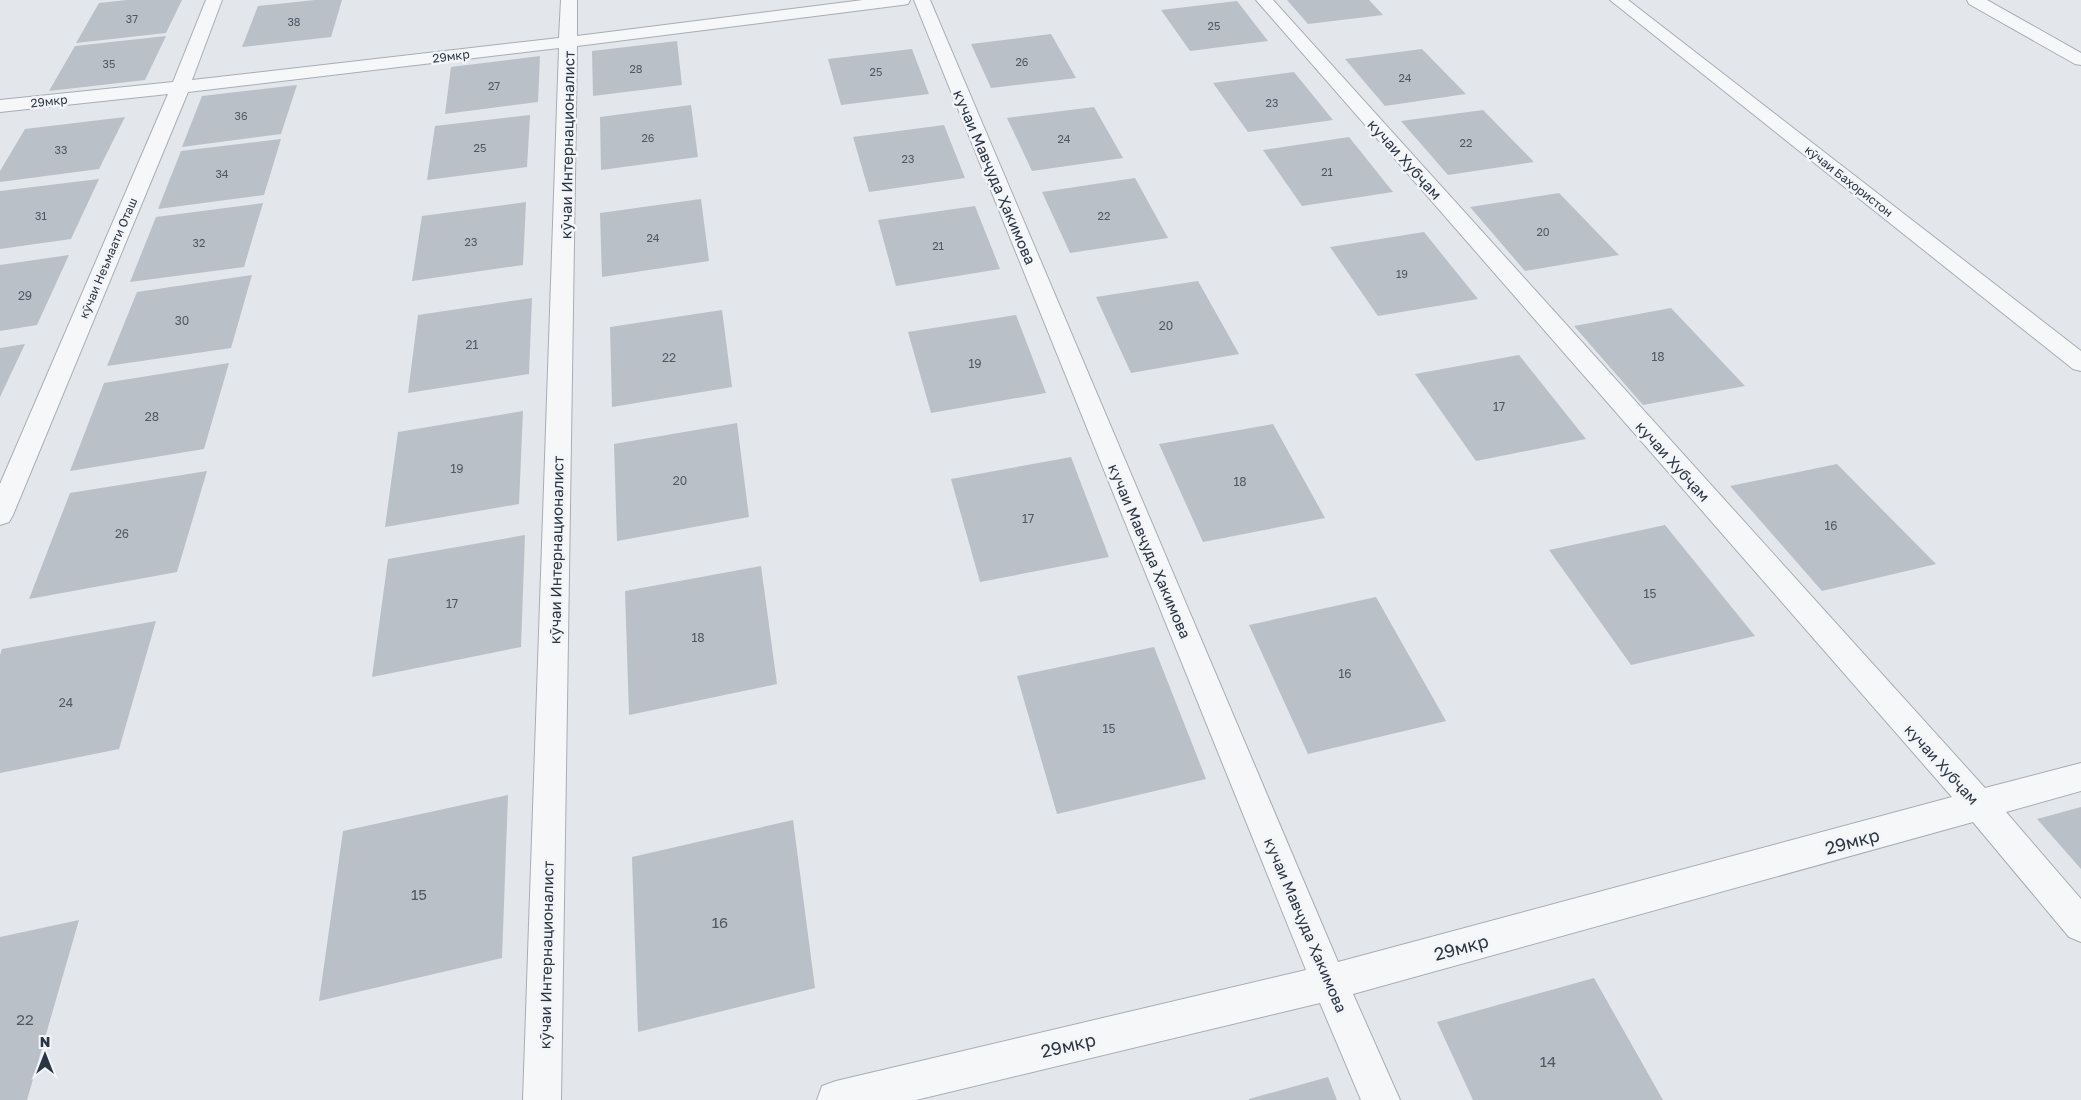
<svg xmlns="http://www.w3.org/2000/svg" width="2081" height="1100" font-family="'Golos Text',sans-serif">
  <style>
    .building { fill: #bac0c8 }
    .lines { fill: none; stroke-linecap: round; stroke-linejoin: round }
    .street-casing { stroke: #a8adb5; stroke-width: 2 }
    .street { fill: #f6f7f9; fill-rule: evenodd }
    .labels { text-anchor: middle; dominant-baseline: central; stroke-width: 5; stroke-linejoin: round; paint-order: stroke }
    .far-number-label { font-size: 11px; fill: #4e5864 }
    .far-street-label { font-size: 12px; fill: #2a3543; stroke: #f3f5f8 }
    .number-label { font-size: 12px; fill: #4e5864 }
    .street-label { font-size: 15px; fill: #2a3543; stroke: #f3f5f8 }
    .near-number-label { font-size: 15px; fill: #4e5864 }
    .near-street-label { font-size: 18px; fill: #2a3543; stroke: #f3f5f8 }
  </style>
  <rect width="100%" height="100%" fill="#e3e6eb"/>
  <path class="building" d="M 127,0 L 182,0 L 166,33 L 76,43 L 99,3 Z
    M 315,0 L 342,0 L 331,37 L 242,47 L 258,6 Z
    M 1287,0 L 1369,0 L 1383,15 L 1308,24 Z
    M 1237,1 L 1268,41 L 1190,51 L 1161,10 Z
    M 1051,34 L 1076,78 L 991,88 L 971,44 Z
    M 166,36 L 145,80 L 49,91 L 75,46 Z
    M 677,41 L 682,85 L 593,96 L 592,51 Z
    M 912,49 L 929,94 L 841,105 L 828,59 Z
    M 1422,49 L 1466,94 L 1385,106 L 1345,59 Z
    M 540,56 L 538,102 L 445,114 L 451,67 Z
    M 1294,72 L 1333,120 L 1248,132 L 1213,83 Z
    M 297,85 L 281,134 L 182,147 L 202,96 Z
    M 691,105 L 698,157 L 601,170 L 600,117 Z
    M 1094,107 L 1123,158 L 1032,171 L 1007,118 Z
    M 1483,110 L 1534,162 L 1448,175 L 1401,121 Z
    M 530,115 L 527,167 L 427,180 L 435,126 Z
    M 125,117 L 99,169 L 0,182 L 0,171 L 25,129 Z
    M 944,125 L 965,178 L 869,192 L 853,137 Z
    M 1349,137 L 1393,192 L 1302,206 L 1263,150 Z
    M 281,139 L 264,195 L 158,209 L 181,151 Z
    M 1135,178 L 1168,238 L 1070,253 L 1042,192 Z
    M 99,179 L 71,239 L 0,249 L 0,191 Z
    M 1559,193 L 1619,255 L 1525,271 L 1470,207 Z
    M 701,199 L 709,261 L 602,277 L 600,213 Z
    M 526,202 L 523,265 L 412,281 L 422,216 Z
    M 263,203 L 244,267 L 130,282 L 156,217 Z
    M 975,206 L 1000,269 L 896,286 L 878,220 Z
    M 1424,232 L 1478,299 L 1378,316 L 1330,247 Z
    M 69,255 L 37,325 L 0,331 L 0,265 Z
    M 252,275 L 231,348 L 107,366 L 137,292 Z
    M 1198,281 L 1239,354 L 1131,373 L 1096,297 Z
    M 532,298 L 529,374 L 408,393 L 418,315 Z
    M 1671,308 L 1745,386 L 1643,405 L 1574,326 Z
    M 722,310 L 732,387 L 612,407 L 610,327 Z
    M 1016,315 L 1046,393 L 931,413 L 908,332 Z
    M 25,344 L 0,397 L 0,348 Z
    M 1519,355 L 1586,439 L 1476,461 L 1415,374 Z
    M 229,363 L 204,449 L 70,471 L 104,383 Z
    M 523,411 L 519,504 L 385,527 L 398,432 Z
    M 737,423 L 749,517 L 617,541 L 614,444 Z
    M 1273,424 L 1325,518 L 1203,542 L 1159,444 Z
    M 1071,457 L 1109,557 L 980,582 L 951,479 Z
    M 1837,464 L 1936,564 L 1822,591 L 1730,486 Z
    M 207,471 L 177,572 L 29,599 L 70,493 Z
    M 1665,525 L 1755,636 L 1631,665 L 1549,550 Z
    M 525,535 L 521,647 L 372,677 L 388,559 Z
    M 761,566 L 777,684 L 629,715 L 625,591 Z
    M 1376,597 L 1446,721 L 1308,754 L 1249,625 Z
    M 156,621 L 119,749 L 0,773 L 0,655 L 2,649 Z
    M 1154,647 L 1206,779 L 1057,814 L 1017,676 Z
    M 508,795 L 502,958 L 319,1001 L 343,831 Z
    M 2081,807 L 2081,869 L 2037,819 Z
    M 793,820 L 815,988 L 638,1032 L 632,857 Z
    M 79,920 L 27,1100 L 0,1100 L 0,937 Z
    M 1594,978 L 1663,1100 L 1473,1100 L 1437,1022 Z
    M 1328,1077 L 1337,1100 L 1249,1100 L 1249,1099 Z"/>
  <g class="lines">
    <g class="street-casing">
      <path id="street" d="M 206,0 L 222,0 L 192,80 L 559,38 L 561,0 L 577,0 L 577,36 L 863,0 L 910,0 L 908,4 L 902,5 L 577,46 L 561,1100 L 523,1100 L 559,48 L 188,92 L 13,515 L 9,522 L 0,525 L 0,484 L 168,94 L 0,112 L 0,100 L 173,82 Z
        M 914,0 L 930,0 L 1338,962 L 1952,797 L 1256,0 L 1273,0 L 1985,788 L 2081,763 L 2081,791 L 2006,812 L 2081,899 L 2081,942 L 2069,937 L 1973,822 L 1353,994 L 1400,1100 L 1361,1100 L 1320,1003 L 916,1100 L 817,1100 L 822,1086 L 836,1081 L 1306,970 Z
        M 1610,0 L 1628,0 L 2081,351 L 2081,371 L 2073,369 Z
        M 1967,0 L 1987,0 L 2081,53 L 2081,65 L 2075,64 L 1969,4 Z"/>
    </g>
    <use href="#street" class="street"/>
  </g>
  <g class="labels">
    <g class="far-number-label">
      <text x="132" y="18">37</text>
      <text x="294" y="21">38</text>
      <text x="1214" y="25">25</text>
      <text x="1022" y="61">26</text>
      <text x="109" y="63">35</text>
      <text x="636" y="68">28</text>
      <text x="876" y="71">25</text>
      <text x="1405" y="77">24</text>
      <text x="494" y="85">27</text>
      <text x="1272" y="102">23</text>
      <text x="241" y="115">36</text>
      <text x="648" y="137">26</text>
      <text x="1064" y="138">24</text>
      <text x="1466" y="142">22</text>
      <text x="480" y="147">25</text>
      <text x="61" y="149">33</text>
      <text x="908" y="158">23</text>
      <text x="1327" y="171">21</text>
      <text x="222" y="173">34</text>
      <text x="41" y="215">31</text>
      <text x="1104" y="215">22</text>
      <text x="1543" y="231">20</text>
      <text x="653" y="237">24</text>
      <text x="471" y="241">23</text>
      <text x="199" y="242">32</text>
      <text x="938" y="245">21</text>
      <text x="1402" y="273">19</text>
    </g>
    <g class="far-street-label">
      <text transform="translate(451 56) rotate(-7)">29мкр</text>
      <text transform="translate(49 101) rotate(-6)">29мкр</text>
      <text transform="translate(1849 181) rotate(38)">кӯчаи Баҳористон</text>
      <text transform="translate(108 258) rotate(-67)">кӯчаи Неъмаати Оташ</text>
    </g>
    <g class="number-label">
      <text x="25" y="295">29</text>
      <text x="182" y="320">30</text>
      <text x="1166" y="325">20</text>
      <text x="472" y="344">21</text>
      <text x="1658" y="356">18</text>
      <text x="669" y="357">22</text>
      <text x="975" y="363">19</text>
      <text x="1499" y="406">17</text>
      <text x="152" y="416">28</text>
      <text x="457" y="468">19</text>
      <text x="680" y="480">20</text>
      <text x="1240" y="481">18</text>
      <text x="1028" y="518">17</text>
      <text x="1831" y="525">16</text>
      <text x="122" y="533">26</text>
      <text x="1650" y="593">15</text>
      <text x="452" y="603">17</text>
      <text x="698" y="637">18</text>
      <text x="1345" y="673">16</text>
      <text x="66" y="702">24</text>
      <text x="1109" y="728">15</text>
    </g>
    <g class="street-label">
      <text transform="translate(567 145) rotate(-89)">кӯчаи Интернационалист</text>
      <text transform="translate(1405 159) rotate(48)">кучаи Хубҷам</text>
      <text transform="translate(995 177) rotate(67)">кучаи Мавҷуда Ҳакимова</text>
      <text transform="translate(1673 461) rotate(48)">кучаи Хубҷам</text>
      <text transform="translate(556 550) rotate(-89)">кӯчаи Интернационалист</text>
      <text transform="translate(1150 551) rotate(67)">кучаи Мавҷуда Ҳакимова</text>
      <text transform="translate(1942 764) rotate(48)">кучаи Хубҷам</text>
      <text transform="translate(1306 925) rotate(67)">кучаи Мавҷуда Ҳакимова</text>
      <text transform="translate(546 955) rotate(-89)">кӯчаи Интернационалист</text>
    </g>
    <g class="near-number-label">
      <text x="419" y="894">15</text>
      <text x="720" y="922">16</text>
      <text x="25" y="1019">22</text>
      <text x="1548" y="1061">14</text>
    </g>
    <g class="near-street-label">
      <text transform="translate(1852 841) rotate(-15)">29мкр</text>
      <text transform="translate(1461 947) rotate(-15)">29мкр</text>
      <text transform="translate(1068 1045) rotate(-13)">29мкр</text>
    </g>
  </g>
  <g transform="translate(45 1055)" stroke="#f3f5f8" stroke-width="4" paint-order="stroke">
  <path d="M0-4L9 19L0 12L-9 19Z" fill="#2a3543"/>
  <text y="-8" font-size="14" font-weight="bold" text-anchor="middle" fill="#2a3543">N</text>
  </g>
</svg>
